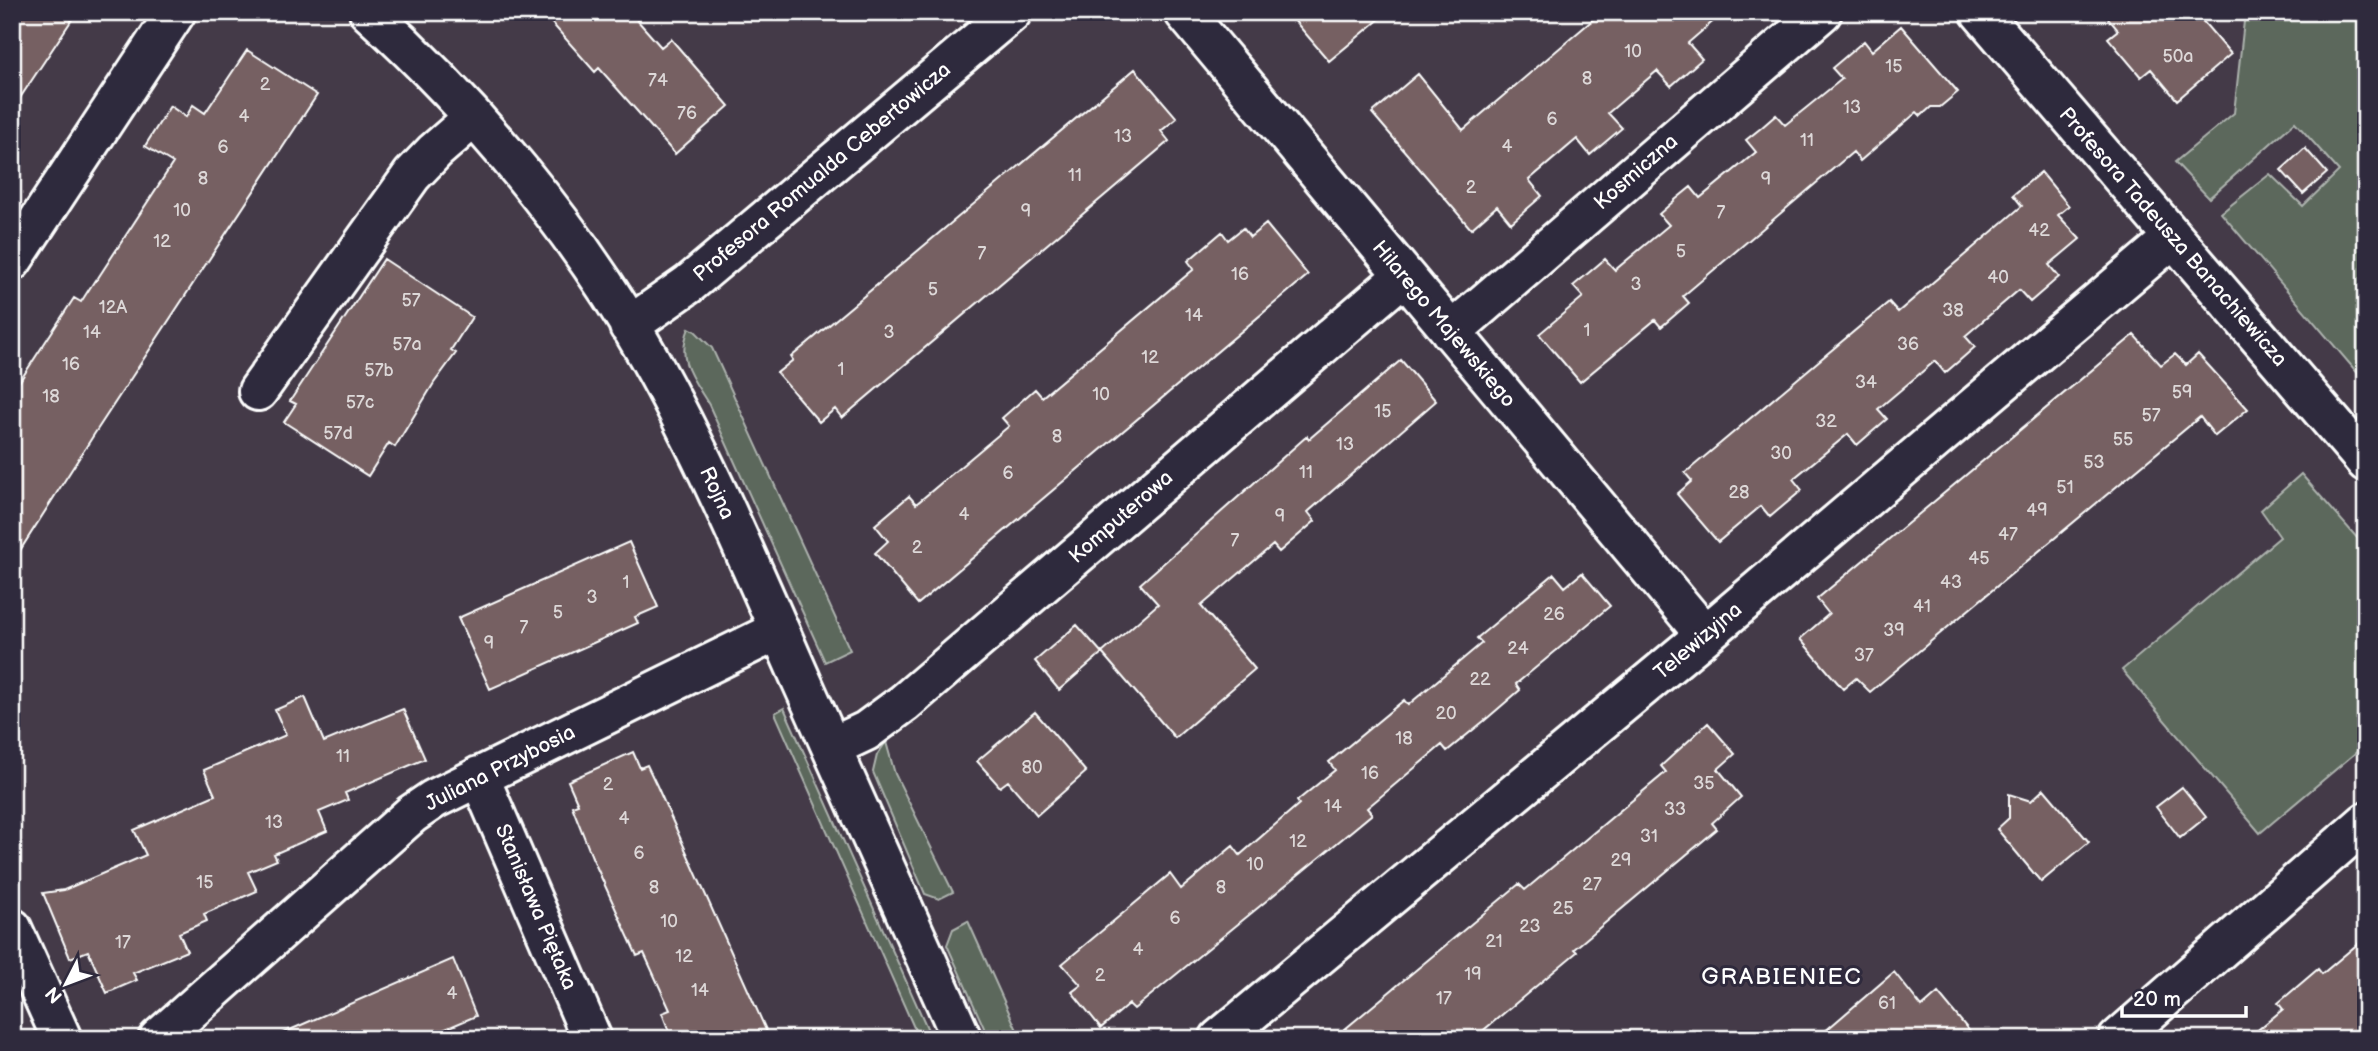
<svg xmlns="http://www.w3.org/2000/svg" width="2378" height="1051" font-family="'Balsamiq Sans',sans-serif">
  <style>
    .green { fill: #5b675c; stroke: #adb3ae; stroke-width: 2 }
    .building { fill: #766162; stroke: #fff; stroke-width: 2 }
    .lines { fill: none; stroke-linecap: round; stroke-linejoin: round }
    .minor-casing { stroke: #fff; stroke-width: 44 }
    .minor { stroke: #2f2a3d; stroke-width: 38 }
    .labels { text-anchor: middle; dominant-baseline: central; stroke-width: 6; stroke-linejoin: round; paint-order: stroke }
    .number-label { font-size: 18px; fill: #ddd8d8 }
    .street-label { font-size: 21px; fill: #fff; stroke: #2f2a3d }
    .neighbourhood-label { font-size: 23px; letter-spacing: 2px; fill: #fff; stroke: #2f2a3d }
  </style>
  <rect width="100%" height="100%" fill="#443a48"/>
  <filter id="ink" filterUnits="userSpaceOnUse"><feTurbulence type="fractalNoise" baseFrequency=".0143" numOctaves="2"/><feDisplacementMap in="SourceGraphic" scale="14" xChannelSelector="R" yChannelSelector="G"/><feConvolveMatrix kernelMatrix="1 2 1 2 8 2 1 2 1" color-interpolation-filters="sRGB"/></filter>
  <g filter="url(#ink)">
    <path class="green" d="M 2245,12 L 2366,12 L 2366,383 L 2221,213 L 2270,174 L 2303,206 L 2339,171 L 2295,122 L 2209,198 L 2175,162 L 2234,113 Z
      M 689,328 L 695,331 L 712,348 L 850,650 L 825,662 L 709,405 C 692,377 676,361 689,328 Z
      M 2301,474 L 2366,548 L 2366,744 L 2260,833 L 2122,670 L 2280,537 L 2261,510 Z
      M 784,708 L 932,1039 L 919,1039 L 775,713 Z
      M 886,742 L 895,774 L 953,892 L 939,899 L 925,894 L 873,772 L 877,755 Z
      M 968,921 L 1021,1039 L 989,1039 L 947,945 L 953,929 Z"/>
    <path class="building" d="M 12,12 L 77,12 L 12,110 Z
      M 542,12 L 630,12 L 661,47 L 671,39 L 729,106 L 675,154 L 599,68 L 595,72 Z
      M 1287,12 L 1388,12 L 1329,61 Z
      M 1602,12 L 1724,12 L 1688,43 L 1702,59 L 1671,86 L 1657,71 L 1608,113 L 1622,128 L 1590,155 L 1577,139 L 1529,180 L 1542,196 L 1511,223 L 1497,206 L 1471,229 L 1372,113 L 1418,74 L 1463,130 Z
      M 2103,12 L 2195,12 L 2231,54 L 2177,100 L 2151,69 L 2141,77 L 2108,38 L 2118,30 Z
      M 1901,26 L 1958,92 L 1940,107 L 1931,107 L 1921,116 L 1917,112 L 1860,161 L 1853,152 L 1683,296 L 1689,303 L 1661,327 L 1655,320 L 1580,382 L 1539,334 L 1583,297 L 1573,286 L 1605,259 L 1615,270 L 1669,225 L 1659,214 L 1675,200 L 1691,187 L 1700,198 L 1756,152 L 1746,140 L 1761,128 L 1776,115 L 1785,125 L 1842,79 L 1832,68 L 1864,41 L 1872,51 Z
      M 247,50 L 317,95 L 95,433 L 12,563 L 12,393 L 74,298 L 81,302 L 95,280 L 96,281 L 173,163 L 145,146 L 170,106 L 186,117 L 193,105 L 205,113 Z
      M 1135,69 L 1177,118 L 1161,131 L 1169,141 L 842,418 L 835,409 L 819,422 L 777,373 L 793,360 L 791,357 Z
      M 2305,148 L 2327,173 L 2303,194 L 2281,170 Z
      M 2041,172 L 2069,206 L 2058,215 L 2080,239 L 2049,265 L 2059,277 L 2030,302 L 2019,290 L 1965,336 L 1975,347 L 1959,361 L 1945,373 L 1935,361 L 1878,409 L 1887,419 L 1857,445 L 1848,434 L 1793,479 L 1802,490 L 1770,517 L 1761,506 L 1718,542 L 1677,494 L 1692,481 L 1685,473 L 1889,302 L 1898,312 L 2022,206 L 2013,195 Z
      M 1266,224 L 1308,275 L 918,604 L 875,553 L 888,541 L 875,525 L 909,496 L 916,504 L 1009,426 L 1002,418 L 1035,389 L 1042,397 L 1194,269 L 1188,261 L 1222,232 L 1228,240 L 1243,228 L 1250,237 Z
      M 384,259 L 472,317 L 451,350 L 456,353 L 434,383 L 395,447 L 389,443 L 368,476 L 284,422 L 296,404 L 290,401 Z
      M 2134,335 L 2161,365 L 2175,354 L 2186,365 L 2198,354 L 2248,409 L 2215,436 L 2200,417 L 1870,692 L 1856,678 L 1843,689 L 1800,639 L 1829,614 L 1817,599 Z
      M 1401,360 L 1436,401 L 1308,512 L 1315,521 L 1279,552 L 1273,545 L 1201,606 L 1255,669 L 1175,738 L 1102,653 L 1158,604 L 1140,584 L 1307,436 L 1309,439 Z
      M 629,542 L 658,607 L 635,617 L 638,623 L 490,689 L 458,618 Z
      M 1582,573 L 1610,606 L 1516,684 L 1520,690 L 1484,721 L 1447,751 L 1442,745 L 1367,808 L 1372,814 L 1320,857 L 1134,1009 L 1129,1004 L 1101,1028 L 1072,992 L 1081,985 L 1062,964 L 1170,874 L 1181,889 L 1233,846 L 1240,855 L 1299,804 L 1297,801 L 1335,770 L 1329,762 L 1404,700 L 1408,705 L 1482,643 L 1477,638 L 1554,574 L 1565,587 Z
      M 1077,625 L 1102,653 L 1059,690 L 1035,661 Z
      M 305,697 L 324,742 L 403,709 L 425,759 L 345,793 L 348,800 L 319,812 L 327,831 L 274,854 L 277,860 L 248,872 L 257,891 L 204,914 L 207,921 L 179,933 L 187,951 L 133,973 L 137,980 L 107,993 L 88,951 L 70,958 L 43,893 L 64,890 L 146,855 L 134,830 L 215,795 L 204,770 L 286,735 L 275,710 Z
      M 1035,712 L 1086,772 L 1037,815 L 1008,781 L 1000,787 L 977,761 Z
      M 1708,723 L 1735,754 L 1718,769 L 1741,797 L 1712,823 L 1717,829 L 1574,949 L 1577,952 L 1473,1039 L 1333,1039 L 1519,884 L 1525,890 L 1666,772 L 1661,766 Z
      M 633,752 L 640,768 L 647,765 L 657,786 L 770,1039 L 672,1039 L 662,1013 L 670,1010 L 644,953 L 637,956 L 592,857 L 572,806 L 578,804 L 568,781 Z
      M 2182,787 L 2206,817 L 2180,838 L 2156,807 Z
      M 2044,789 L 2089,842 L 2041,882 L 1997,829 L 2009,818 L 2009,794 L 2031,801 Z
      M 2366,937 L 2366,1039 L 2247,1039 L 2283,1009 L 2278,1003 L 2318,969 L 2322,974 Z
      M 453,959 L 476,1016 L 422,1039 L 269,1039 Z
      M 1894,972 L 1922,1007 L 1938,993 L 1976,1039 L 1816,1039 Z"/>
    <g class="lines">
      <g class="minor-casing">
        <path id="minor" d="M 369,12 C 476,109 577,230 648,356 C 707,461 754,573 802,682 C 855,801 909,920 962,1039
          M 1184,12 L 1705,635
          M 1980,12 L 2366,462
          M 12,261 L 176,12
          M 629,326 L 689,284 L 1012,12
          M 1451,332 L 1822,12
          M 258,391 L 412,175 L 435,151 L 473,118
          M 832,747 L 866,731 L 904,703 L 1403,276
          M 479,776 L 592,1039
          M 12,928 L 62,1039
          M 158,1039 L 412,814 L 434,799 L 779,630
          M 1219,1039 L 1705,635 L 2173,238
          M 2118,1039 L 2366,822"/>
      </g>
      <use href="#minor" class="minor"/>
    </g>
  </g>
  <g class="labels">
    <g class="number-label">
      <text x="1633" y="51">10</text>
      <text x="2178" y="56">50a</text>
      <text x="1894" y="66">15</text>
      <text x="1587" y="78">8</text>
      <text x="658" y="80">74</text>
      <text x="265" y="84">2</text>
      <text x="1852" y="107">13</text>
      <text x="687" y="113">76</text>
      <text x="244" y="116">4</text>
      <text x="1552" y="119">6</text>
      <text x="1123" y="136">13</text>
      <text x="1807" y="140">11</text>
      <text x="1507" y="146">4</text>
      <text x="223" y="147">6</text>
      <text x="1075" y="175">11</text>
      <text x="203" y="178">8</text>
      <text x="1766" y="179">9</text>
      <text x="1471" y="187">2</text>
      <text x="182" y="210">10</text>
      <text x="1026" y="211">9</text>
      <text x="1721" y="212">7</text>
      <text x="2039" y="230">42</text>
      <text x="162" y="241">12</text>
      <text x="1681" y="251">5</text>
      <text x="982" y="253">7</text>
      <text x="1240" y="274">16</text>
      <text x="1998" y="277">40</text>
      <text x="1636" y="284">3</text>
      <text x="933" y="289">5</text>
      <text x="411" y="300">57</text>
      <text x="113" y="307">12A</text>
      <text x="1953" y="310">38</text>
      <text x="1194" y="315">14</text>
      <text x="1587" y="330">1</text>
      <text x="92" y="332">14</text>
      <text x="889" y="332">3</text>
      <text x="407" y="344">57a</text>
      <text x="1908" y="344">36</text>
      <text x="1150" y="357">12</text>
      <text x="71" y="364">16</text>
      <text x="841" y="369">1</text>
      <text x="379" y="370">57b</text>
      <text x="1866" y="382">34</text>
      <text x="2182" y="392">59</text>
      <text x="1101" y="394">10</text>
      <text x="51" y="396">18</text>
      <text x="360" y="402">57c</text>
      <text x="1383" y="411">15</text>
      <text x="2151" y="415">57</text>
      <text x="1826" y="421">32</text>
      <text x="338" y="433">57d</text>
      <text x="1057" y="436">8</text>
      <text x="2123" y="439">55</text>
      <text x="1345" y="444">13</text>
      <text x="1781" y="453">30</text>
      <text x="2094" y="462">53</text>
      <text x="1306" y="472">11</text>
      <text x="1008" y="473">6</text>
      <text x="2065" y="487">51</text>
      <text x="1739" y="492">28</text>
      <text x="2037" y="510">49</text>
      <text x="964" y="514">4</text>
      <text x="1280" y="516">9</text>
      <text x="2008" y="534">47</text>
      <text x="1235" y="540">7</text>
      <text x="917" y="547">2</text>
      <text x="1979" y="558">45</text>
      <text x="626" y="582">1</text>
      <text x="1951" y="582">43</text>
      <text x="592" y="597">3</text>
      <text x="1922" y="606">41</text>
      <text x="558" y="612">5</text>
      <text x="1554" y="614">26</text>
      <text x="524" y="627">7</text>
      <text x="1894" y="630">39</text>
      <text x="489" y="643">9</text>
      <text x="1518" y="648">24</text>
      <text x="1864" y="655">37</text>
      <text x="1480" y="679">22</text>
      <text x="1446" y="713">20</text>
      <text x="1404" y="738">18</text>
      <text x="343" y="756">11</text>
      <text x="1032" y="767">80</text>
      <text x="1370" y="773">16</text>
      <text x="1704" y="783">35</text>
      <text x="608" y="784">2</text>
      <text x="1333" y="806">14</text>
      <text x="1675" y="809">33</text>
      <text x="624" y="818">4</text>
      <text x="274" y="822">13</text>
      <text x="1649" y="836">31</text>
      <text x="1298" y="841">12</text>
      <text x="639" y="853">6</text>
      <text x="1621" y="860">29</text>
      <text x="1255" y="864">10</text>
      <text x="205" y="882">15</text>
      <text x="1592" y="884">27</text>
      <text x="654" y="887">8</text>
      <text x="1221" y="887">8</text>
      <text x="1563" y="908">25</text>
      <text x="1175" y="918">6</text>
      <text x="669" y="921">10</text>
      <text x="1530" y="926">23</text>
      <text x="1494" y="941">21</text>
      <text x="123" y="942">17</text>
      <text x="1138" y="949">4</text>
      <text x="684" y="956">12</text>
      <text x="1473" y="974">19</text>
      <text x="1100" y="975">2</text>
      <text x="700" y="990">14</text>
      <text x="452" y="993">4</text>
      <text x="1444" y="998">17</text>
      <text x="1887" y="1003">61</text>
    </g>
    <g class="street-label">
      <text transform="translate(822 172) rotate(-40)">Profesora Romualda Cebertowicza</text>
      <text transform="translate(1636 172) rotate(-41)">Kosmiczna</text>
      <text transform="translate(2173 237) rotate(49)">Profesora Tadeusza Banachiewicza</text>
      <text transform="translate(1444 324) rotate(50)">Hilarego Majewskiego</text>
      <text transform="translate(717 493) rotate(65)">Rojna</text>
      <text transform="translate(1121 517) rotate(-41)">Komputerowa</text>
      <text transform="translate(1698 641) rotate(-40)">Telewizyjna</text>
      <text transform="translate(500 768) rotate(-27)">Juliana Przybosia</text>
      <text transform="translate(536 907) rotate(67)">Stanisława Piętaka</text>
    </g>
    <g class="neighbourhood-label">
      <text x="1782" y="977">GRABIENIEC</text>
    </g>
  </g>
  <rect width="2378" height="1051" fill="none" stroke="#2f2a3d" stroke-width="42"/>
  <rect x="21" y="21" width="2336" height="1009" fill="none" stroke="#fff" stroke-width="2.5" filter="url(#ink)"/>
  <g transform="translate(66 984) rotate(228)" stroke="#2f2a3d" stroke-width="5" paint-order="stroke">
  <path d="M0-5L12 26L0 18L-12 26Z" fill="#ffffff"/>
  <text y="-10" font-size="19" font-weight="bold" text-anchor="middle" fill="#ffffff">N</text>
  </g>
  <path d="M2122 1006v10h124v-10" fill="none" stroke="#ffffff" stroke-width="3.5"/>
  <text x="2133" y="1006" font-size="21" fill="#ffffff" stroke="#2f2a3d" stroke-width="5" paint-order="stroke">20 m</text>
</svg>
